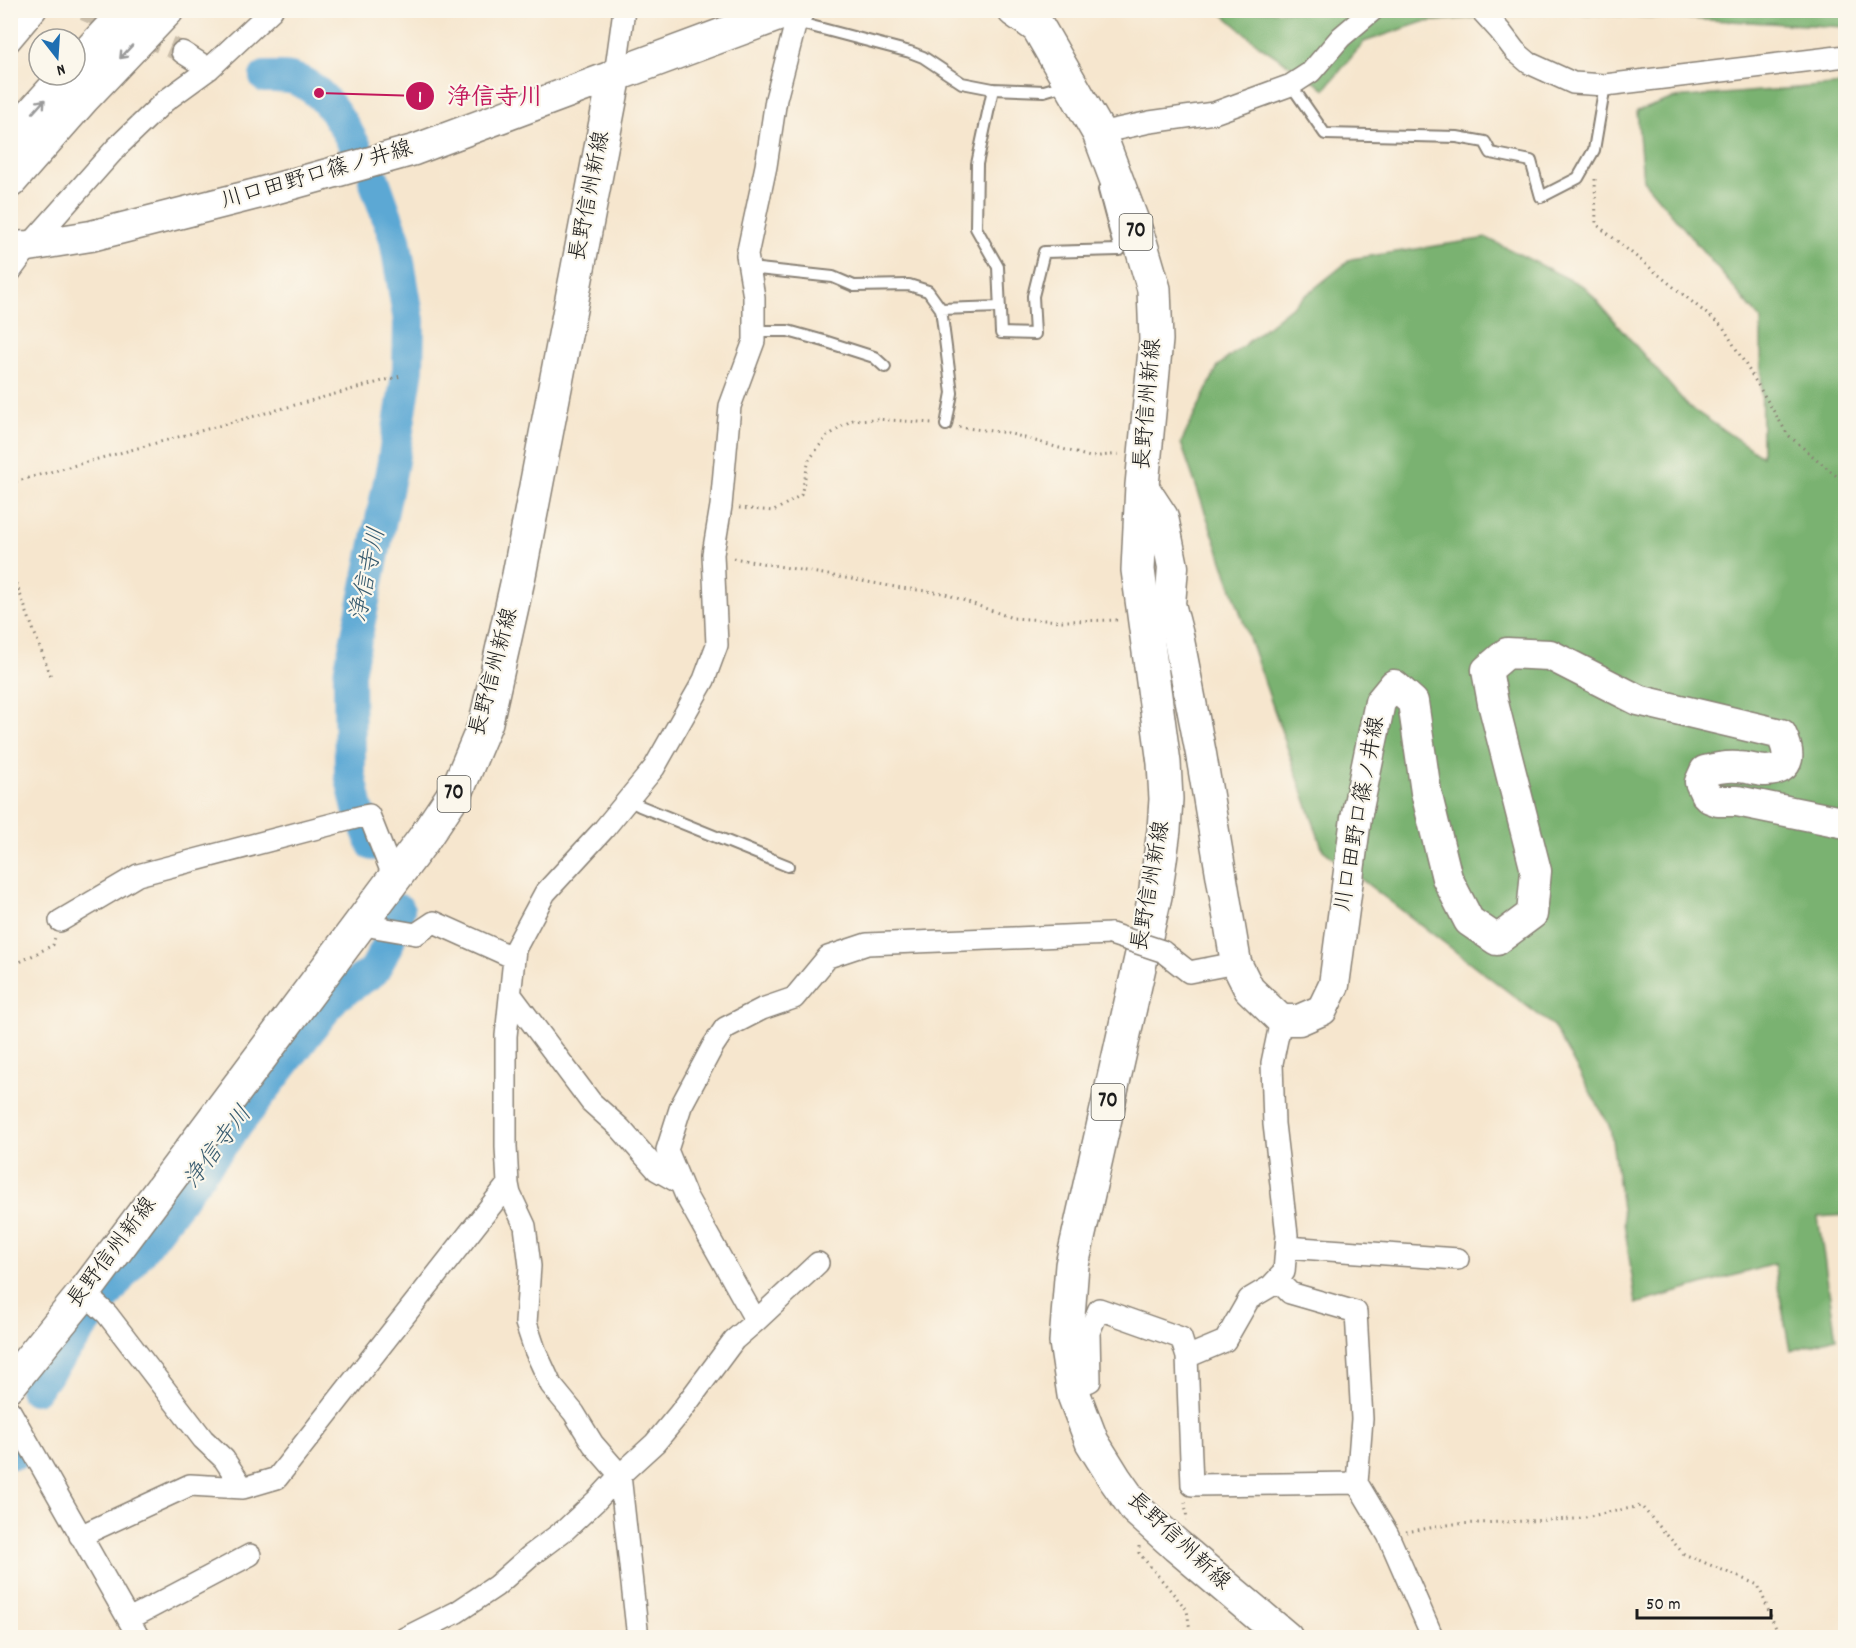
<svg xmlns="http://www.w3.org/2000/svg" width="1856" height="1648" font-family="Dekko,'Klee One',sans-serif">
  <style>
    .forest { fill: #7ab271; stroke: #4b6746; stroke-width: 1.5 }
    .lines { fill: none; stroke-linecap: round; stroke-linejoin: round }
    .river { stroke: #5ba8d4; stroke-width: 32 }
    .minor-tunnel { stroke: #cabeaa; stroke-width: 21; stroke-dasharray: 21 10; stroke-linecap: butt }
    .service-casing { stroke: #898175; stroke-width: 14 }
    .minor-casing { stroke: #898175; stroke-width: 24 }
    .secondary-casing { stroke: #898175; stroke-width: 33 }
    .primary-casing { stroke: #898175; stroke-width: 36 }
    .motorway-casing { stroke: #898175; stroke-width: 36 }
    .path { stroke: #898175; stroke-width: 3; stroke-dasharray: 1.5 4.5; stroke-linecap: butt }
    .service { stroke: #fff; stroke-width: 10 }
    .minor { stroke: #fff; stroke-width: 21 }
    .secondary { stroke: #fff; stroke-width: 30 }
    .primary { stroke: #fff; stroke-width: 33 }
    .motorway { stroke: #fff; stroke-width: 33 }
    .minor-bridge-casing { stroke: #898175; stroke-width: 24; stroke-linecap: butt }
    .minor-bridge { stroke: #fff; stroke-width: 21 }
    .oneway { stroke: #999 }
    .labels { text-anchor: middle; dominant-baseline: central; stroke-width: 4.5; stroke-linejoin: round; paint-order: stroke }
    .shield { fill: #fbf7ec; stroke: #5f5e5a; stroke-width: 1.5 }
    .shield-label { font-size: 21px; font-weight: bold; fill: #1c1c1c }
    .street-label { font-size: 22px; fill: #1c1c1c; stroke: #fbf7ec }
    .water-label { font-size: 24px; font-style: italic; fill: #385b6f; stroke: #fbf7ec }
    .leader { fill: none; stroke: #c2185b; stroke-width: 2 }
    .callout-dot { fill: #c2185b; stroke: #fbf7ec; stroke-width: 2 }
    .mark-label { font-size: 18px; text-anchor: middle; font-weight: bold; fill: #fff }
    .callout-label { font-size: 24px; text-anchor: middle; font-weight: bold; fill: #c2185b; stroke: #fbf7ec; stroke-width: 4.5; stroke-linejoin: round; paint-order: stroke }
  </style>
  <rect width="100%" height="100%" fill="#fbf7ec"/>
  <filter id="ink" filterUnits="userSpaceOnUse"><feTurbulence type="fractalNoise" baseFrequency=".0167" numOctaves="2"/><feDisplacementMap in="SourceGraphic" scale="12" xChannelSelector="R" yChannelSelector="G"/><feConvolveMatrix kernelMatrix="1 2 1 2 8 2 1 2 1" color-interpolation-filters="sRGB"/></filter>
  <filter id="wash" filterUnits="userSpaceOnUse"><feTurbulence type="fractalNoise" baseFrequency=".008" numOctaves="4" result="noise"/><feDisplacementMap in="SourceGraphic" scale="24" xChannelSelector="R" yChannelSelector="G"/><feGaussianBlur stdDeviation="1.35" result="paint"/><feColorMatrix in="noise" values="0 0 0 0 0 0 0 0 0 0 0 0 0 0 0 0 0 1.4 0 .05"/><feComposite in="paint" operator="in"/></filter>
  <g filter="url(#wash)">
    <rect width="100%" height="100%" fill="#f6e6ce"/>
    <path class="forest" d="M 1845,10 L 1846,27 L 1553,12 L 1423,22 L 1364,42 L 1325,89 L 1260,46 L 1219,11 Z
      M 1845,84 L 1846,1215 L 1818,1217 L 1836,1338 L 1790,1351 L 1774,1264 L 1636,1304 L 1610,1127 L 1553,1026 L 1323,850 L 1181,443 L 1218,366 L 1351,259 L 1487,238 L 1585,287 L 1688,406 L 1762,456 L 1761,320 L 1643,180 L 1637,111 L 1674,98 Z"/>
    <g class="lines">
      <path class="river" d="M 265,77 C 275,77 288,76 297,80 C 326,91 342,123 357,149
        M 373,845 L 358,809 L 350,774 L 349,673 L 392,467 L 408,369 L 409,321 L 395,239 L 374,180
        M 35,1389 L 335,997 L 374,971 L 388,944 L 399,910
        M 10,1453 L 16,1453"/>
    </g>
  </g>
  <g filter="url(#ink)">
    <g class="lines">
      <path class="minor-tunnel" d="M 84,10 L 182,52"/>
      <g class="service-casing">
        <path id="service" d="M 796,22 L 910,52 L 923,57 L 962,83 L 993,89 L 1044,91 L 1068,84
          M 1291,85 L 1325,134 L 1457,137 L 1485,142 L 1491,153 L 1531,161 L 1541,197 L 1578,178 L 1594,150 L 1605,85
          M 993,89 L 977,164 L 976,228 L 998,267 L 1001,333 L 1035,334 L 1033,296 L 1044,252 L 1120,250 L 1104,190
          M 749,268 L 833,277 L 854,286 L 909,285 L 928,291 L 941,309
          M 754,331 L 788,331 L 824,341 L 874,357 L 885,367
          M 946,425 L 952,393 L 941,309 L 1000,307
          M 628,800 L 640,806 L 788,866"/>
      </g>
      <g class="minor-casing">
        <path id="minor" d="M 1481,10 L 1500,31 L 1515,51 L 1529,63 L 1573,83 L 1605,85 L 1846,56
          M 10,41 L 36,10
          M 182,52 L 209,69
          M 615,75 L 624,10
          M 1099,133 L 1150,122 L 1214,113 L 1291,85 L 1311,72 L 1341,37 L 1373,10
          M 10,272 L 29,246 L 116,148 L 165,101 L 209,69 L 272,10
          M 363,919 L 375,927 L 416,934 L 434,922 L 514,958
          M 60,921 L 138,875 L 363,816 L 369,815 L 394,878
          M 1162,951 L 1189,972 L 1236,963
          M 511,995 L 591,1102 L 620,1128 L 657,1170 L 680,1183
          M 1281,1020 L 1272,1063 L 1274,1124 L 1287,1235 L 1284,1272 L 1271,1286 L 1249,1299 L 1225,1341 L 1187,1357 L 1192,1485 L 1357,1483 L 1388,1535 L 1433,1638
          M 1286,1247 L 1458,1259
          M 1277,1280 L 1290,1293 L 1356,1312 L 1362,1419 L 1357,1483
          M 84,1293 L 107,1314 L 203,1439 L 224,1459 L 243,1488
          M 756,1321 L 818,1263
          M 1073,1388 L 1090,1381 L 1089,1332 L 1099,1309 L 1181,1338 L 1187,1357
          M 10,1411 L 139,1638
          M 80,1536 L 190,1485 L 243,1488 L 277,1478 L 508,1184
          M 129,1619 L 250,1555
          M 405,1638 L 457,1612 L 496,1586 L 530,1556 L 566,1529 L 597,1500 L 620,1475 L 655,1443 L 679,1414 L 734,1340 L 756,1321 L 686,1196 L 667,1150 L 681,1106 L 713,1046 L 725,1028 L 762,1009 L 794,998 L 828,957 L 867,944 L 1111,934
          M 638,1638 L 620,1475 L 593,1444 L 574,1413 L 551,1385 L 535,1350 L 526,1323 L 530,1266 L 525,1226 L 510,1194 L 508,1184 L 506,1147 L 506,1036 L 515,949 L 545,893 L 604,829 L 654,768 L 704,680 L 717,645 L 713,554 L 721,506 L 730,406 L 754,341 L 754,297 L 747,255 L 766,166 L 776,99 L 796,22 L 805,10"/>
      </g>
      <g class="secondary-casing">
        <path id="secondary" d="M 10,247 L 29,246 L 91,236 L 256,194 L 414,150 L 615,75
          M 1142,485 L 1163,517 L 1173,567 L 1170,604 L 1178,635 L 1201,754 L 1236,963 L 1249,989 L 1281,1020 L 1299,1020 L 1322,1010 L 1334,985 L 1356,818 L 1380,702 L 1394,685 L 1413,702 L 1426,792 L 1447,878 L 1469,921 L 1497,940 L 1532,914 L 1536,871 L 1493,703 L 1487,670 L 1507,653 L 1550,655 L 1638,700 L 1781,734 C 1790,752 1793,770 1766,771 C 1757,771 1747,767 1738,767 C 1726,766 1716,768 1705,771 L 1700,782 L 1705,793 L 1710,798 L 1718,801 L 1737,801 L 1846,823"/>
      </g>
      <g class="primary-casing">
        <path id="primary" d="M 1014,10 L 1038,27 L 1099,133 L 1141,245 L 1154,289 L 1156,340 L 1142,485 L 1138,570 L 1164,763 L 1166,799 L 1164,830 L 1155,896 L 1072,1265 L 1066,1342 L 1074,1395 L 1092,1442 L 1115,1479 L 1136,1509 L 1177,1546 L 1286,1638
          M 10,1384 L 84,1293 L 423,840 L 458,788 L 486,722 L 519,575 L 615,75 L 790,10"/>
      </g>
      <g class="motorway-casing">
        <path id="motorway" d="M 75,67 L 128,10
          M 10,138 L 67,75
          M 10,181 L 83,98 L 167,10"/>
      </g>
      <path class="path" d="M 1595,179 L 1596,224 L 1723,327 L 1788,435 L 1846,484
        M 959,427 L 1008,433 L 1090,457 L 1120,454
        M 10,483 L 401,376
        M 739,508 L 774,511 L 801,495 L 809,460 L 826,437 L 852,420 L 876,419 L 932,423
        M 733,558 L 901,588 L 943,593 L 1012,618 L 1062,621 L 1120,620
        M 10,567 L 51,677
        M 10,967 L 53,945 L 55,937
        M 1185,1502 L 1187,1520
        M 1406,1532 L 1454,1524 L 1575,1519 L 1641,1506 L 1684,1554 L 1758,1585 L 1780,1638
        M 1139,1546 L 1139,1553 L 1187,1610 L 1191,1638"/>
      <use href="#service" class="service"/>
      <use href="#minor" class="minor"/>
      <use href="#secondary" class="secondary"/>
      <use href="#primary" class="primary"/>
      <use href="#motorway" class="motorway"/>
      <g class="minor-bridge-casing">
        <path id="minor-bridge" d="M 1111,934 L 1162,951"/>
      </g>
      <use href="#minor-bridge" class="minor-bridge"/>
    </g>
    <defs><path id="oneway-shaft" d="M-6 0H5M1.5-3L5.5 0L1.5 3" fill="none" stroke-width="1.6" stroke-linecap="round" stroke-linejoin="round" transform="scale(1.5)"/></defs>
    <g class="oneway">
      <use href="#oneway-shaft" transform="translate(126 52) rotate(133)"/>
      <use href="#oneway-shaft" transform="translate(39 106) rotate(-48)"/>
    </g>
  </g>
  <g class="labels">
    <g class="shield">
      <rect x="1119.5" y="214" width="33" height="36" rx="4.5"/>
      <rect x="437.5" y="776" width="33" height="36" rx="4.5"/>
      <rect x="1091.5" y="1084" width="33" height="36" rx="4.5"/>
    </g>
    <g class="shield-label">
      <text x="1136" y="232">70</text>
      <text x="454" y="794">70</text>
      <text x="1108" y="1102">70</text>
    </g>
    <g class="street-label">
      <text transform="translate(317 176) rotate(-16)">川口田野口篠ノ井線</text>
      <text transform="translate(591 196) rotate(-79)">長野信州新線</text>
      <text transform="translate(1149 404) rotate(-85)">長野信州新線</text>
      <text transform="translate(495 672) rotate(-75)">長野信州新線</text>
      <text transform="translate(1361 814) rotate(-80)">川口田野口篠ノ井線</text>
      <text transform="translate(1152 886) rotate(-80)">長野信州新線</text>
      <text transform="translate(113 1253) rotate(-53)">長野信州新線</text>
      <text transform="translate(1178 1542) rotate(43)">長野信州新線</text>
    </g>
    <g class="water-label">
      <text transform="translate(369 575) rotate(-78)">浄信寺川</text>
      <text transform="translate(219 1148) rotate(-53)">浄信寺川</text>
    </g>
  </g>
  <path class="leader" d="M319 93L420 96"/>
  <g class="callout-dot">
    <circle cx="319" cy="93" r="6"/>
    <circle cx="420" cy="96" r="15"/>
  </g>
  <g class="mark-label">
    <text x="420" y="102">1</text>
  </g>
  <g class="callout-label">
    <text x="495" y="104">浄信寺川</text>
  </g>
  <rect width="1856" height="1648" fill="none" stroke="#fbf7ec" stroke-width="36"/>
  <g transform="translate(57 57) rotate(163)"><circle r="28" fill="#fbf7ec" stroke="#a29f99" stroke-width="1.5"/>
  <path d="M0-4.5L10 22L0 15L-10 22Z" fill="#1f6fb2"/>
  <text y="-9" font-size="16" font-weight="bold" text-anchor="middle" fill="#1c1c1c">N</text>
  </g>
  <path d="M1637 1609v9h134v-9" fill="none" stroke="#1c1c1c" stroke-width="3"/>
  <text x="1646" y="1609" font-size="18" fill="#1c1c1c" stroke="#fbf7ec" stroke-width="4.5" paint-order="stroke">50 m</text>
</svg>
